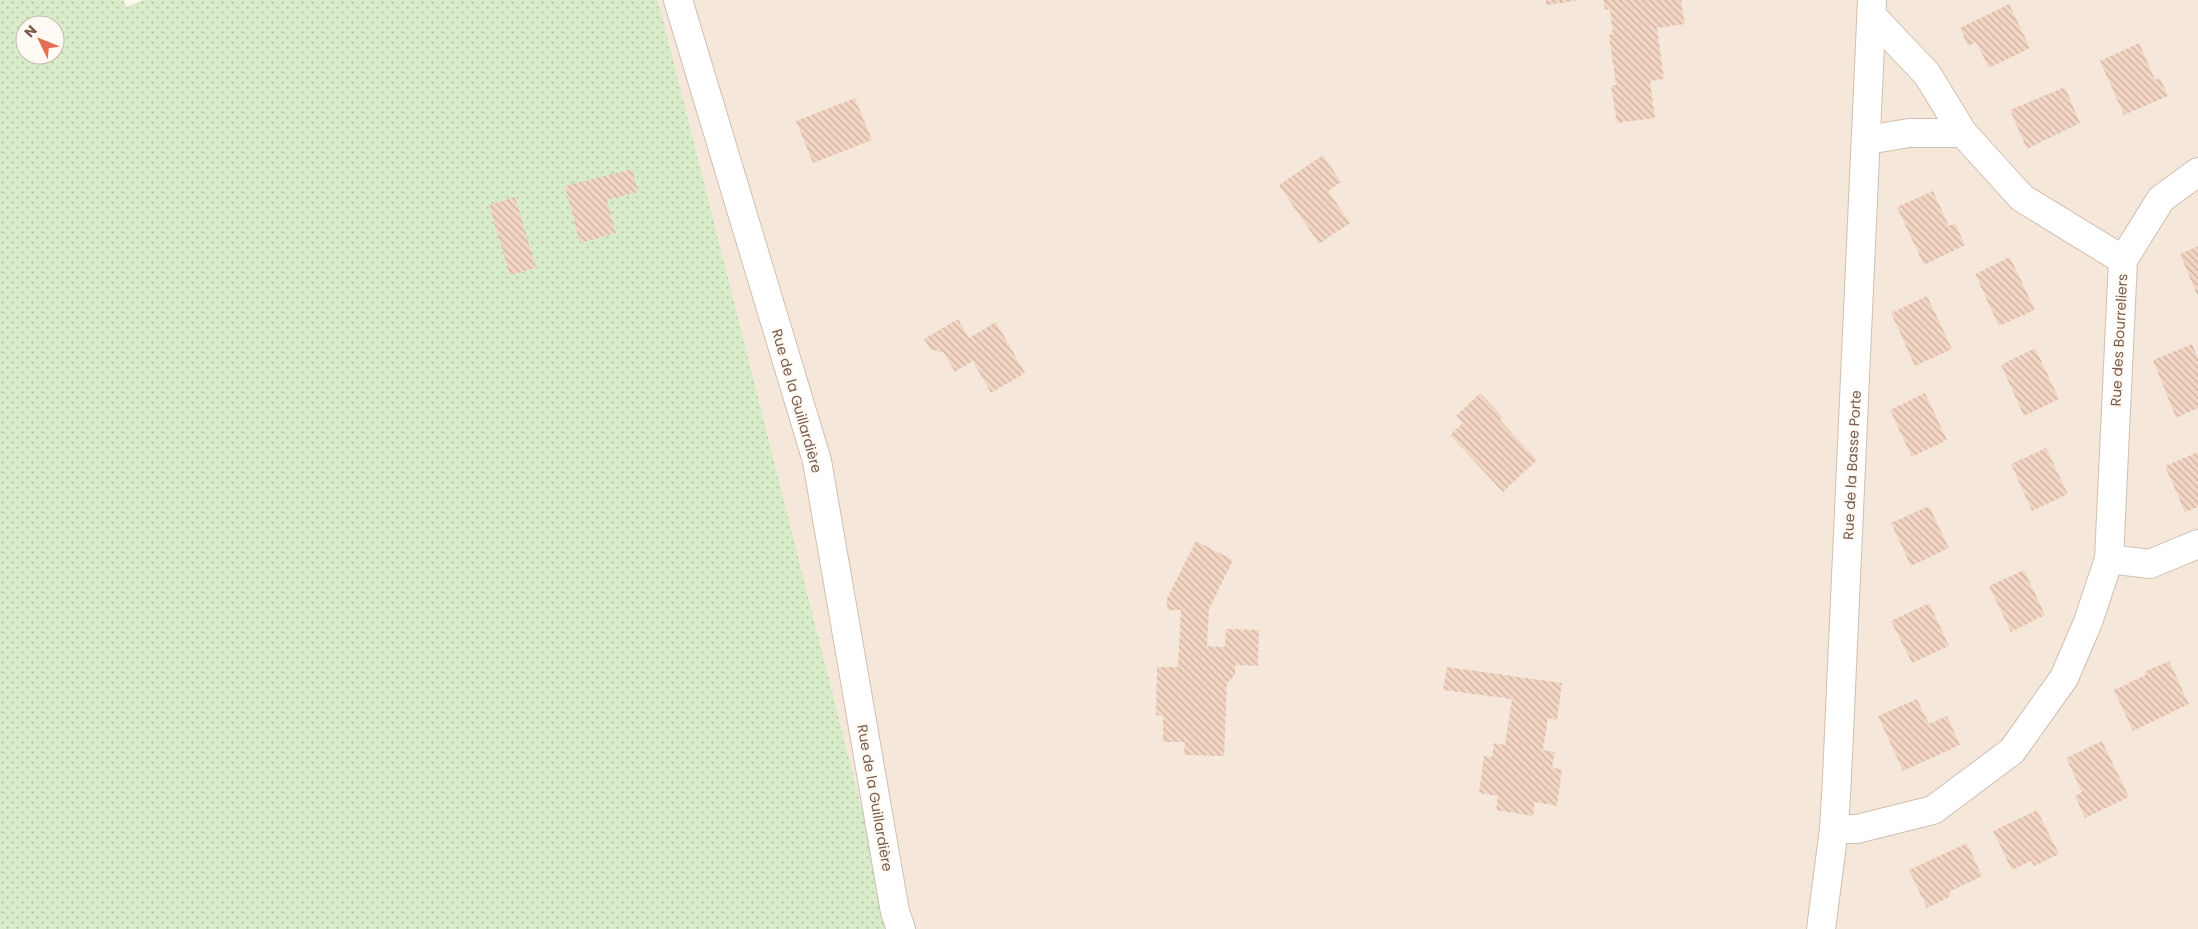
<svg xmlns="http://www.w3.org/2000/svg" width="2198" height="929" font-family="Poppins,sans-serif">
  <style>
    .residential { fill: #f5e8da }
    .grass { fill: url(#grass-dots); fill-rule: evenodd }
    .building { fill: url(#building-back-hatch) }
    .lines { fill: none; stroke-linecap: round; stroke-linejoin: round }
    .minor-casing { stroke: #d1beb0; stroke-width: 30 }
    .tertiary-casing { stroke: #d1beb0; stroke-width: 30 }
    .minor { stroke: #fff; stroke-width: 28 }
    .tertiary { stroke: #fff; stroke-width: 28 }
    .labels { text-anchor: middle; dominant-baseline: central; stroke-width: 4.5; stroke-linejoin: round; paint-order: stroke }
    .street-label { font-size: 14px; fill: #7a5c4d; stroke: #fffaf3 }
  </style>
  <defs>
    <pattern id="grass-dots" width="8" height="8" patternUnits="userSpaceOnUse" patternTransform="scale(1.25)"><rect width="8" height="8" fill="#d8ecc9"/><path d="M2 2h.1M6 6h.1" fill="none" stroke="#b4c2a5" stroke-width="1.8" stroke-linecap="round"/></pattern>
    <pattern id="building-back-hatch" width="6" height="6" patternUnits="userSpaceOnUse" patternTransform="scale(1.25)"><rect width="6" height="6" fill="#f3d5c3"/><path d="M-1 5l2 2M0 0l6 6M5-1l2 2" fill="none" stroke="#cab0a1"/></pattern>
  </defs>
  <rect width="100%" height="100%" fill="#fdf6ec"/>
  <path class="residential" d="M 658,0 L 2198,0 L 2198,929 L 892,929 Z"/>
  <path class="grass" d="M 0,0 L 124,0 L 126,7 L 144,0 L 658,0 L 892,929 L 0,929 ZM 25,25 L 55,25 L 55,55 L 25,55 Z"/>
  <path class="building" d="M 1546,0 L 1575,0 L 1576,1 L 1546,5 Z
    M 1603,0 L 1681,0 L 1685,24 L 1657,28 L 1664,79 L 1650,81 L 1655,118 L 1617,123 L 1611,86 L 1616,85 L 1609,35 L 1613,34 L 1610,9 L 1605,10 Z
    M 2009,4 L 2030,48 L 1989,68 L 1976,42 L 1968,46 L 1960,28 Z
    M 2139,43 L 2155,80 L 2160,78 L 2168,96 L 2124,115 L 2100,61 Z
    M 2065,87 L 2080,123 L 2027,149 L 2010,110 Z
    M 855,98 L 872,140 L 813,163 L 796,121 Z
    M 1323,155 L 1341,182 L 1328,191 L 1350,223 L 1319,244 L 1279,185 Z
    M 632,169 L 638,192 L 607,200 L 616,233 L 580,243 L 565,186 Z
    M 1933,191 L 1949,226 L 1955,223 L 1965,245 L 1924,265 L 1897,207 Z
    M 515,197 L 536,268 L 510,275 L 489,205 Z
    M 2198,246 L 2198,297 L 2180,254 Z
    M 2010,257 L 2035,310 L 1999,326 L 1975,274 Z
    M 1927,296 L 1952,349 L 1915,366 L 1891,313 Z
    M 958,319 L 969,338 L 996,322 L 1025,373 L 991,393 L 973,361 L 955,372 L 944,353 L 930,349 L 924,339 Z
    M 2192,344 L 2198,358 L 2198,408 L 2176,418 L 2153,360 Z
    M 2035,348 L 2059,399 L 2024,416 L 2001,365 Z
    M 1480,393 L 1503,417 L 1500,420 L 1537,460 L 1503,492 L 1450,435 L 1463,423 L 1456,416 Z
    M 1925,393 L 1947,440 L 1912,457 L 1890,410 Z
    M 2046,448 L 2068,494 L 2032,511 L 2011,464 Z
    M 2198,452 L 2198,507 L 2185,512 L 2165,466 Z
    M 1929,506 L 1949,548 L 1911,566 L 1891,523 Z
    M 1196,541 L 1233,560 L 1209,609 L 1207,646 L 1225,647 L 1226,629 L 1259,630 L 1258,666 L 1235,665 L 1235,675 L 1227,683 L 1224,756 L 1184,755 L 1185,742 L 1163,742 L 1163,716 L 1156,715 L 1157,667 L 1178,667 L 1181,610 L 1167,610 L 1167,598 Z
    M 2024,570 L 2045,615 L 2011,632 L 1989,586 Z
    M 1929,603 L 1949,646 L 1912,663 L 1891,621 Z
    M 2169,661 L 2189,704 L 2133,731 L 2114,690 L 2146,675 L 2144,672 Z
    M 1447,667 L 1562,683 L 1557,720 L 1548,718 L 1543,750 L 1555,752 L 1552,768 L 1562,769 L 1557,806 L 1535,802 L 1533,816 L 1496,810 L 1498,796 L 1479,793 L 1484,756 L 1492,757 L 1494,743 L 1505,745 L 1512,699 L 1443,690 Z
    M 1917,699 L 1929,724 L 1947,716 L 1960,745 L 1903,771 L 1878,716 Z
    M 2102,741 L 2129,797 L 2085,818 L 2075,796 L 2082,792 L 2066,758 Z
    M 2037,810 L 2059,854 L 2034,866 L 2031,861 L 2012,870 L 1993,831 Z
    M 1967,843 L 1982,876 L 1949,892 L 1951,896 L 1927,908 L 1909,870 Z"/>
  <g class="lines">
    <g class="minor-casing">
      <path id="minor" d="M 678,0 L 817,461 L 895,912 L 901,929
        M 1867,140 L 1909,133 L 1963,133
        M 2123,260 L 2161,199 L 2198,172
        M 2109,559 L 2150,564 L 2198,544
        M 1834,829 L 1857,829 L 1933,810 L 2012,751 L 2064,678 L 2088,622 L 2109,559 L 2123,260 L 2022,198 L 1963,133 L 1927,74 L 1873,17"/>
    </g>
    <g class="tertiary-casing">
      <path id="tertiary" d="M 1821,929 L 1834,829 L 1837,777 L 1872,0"/>
    </g>
    <use href="#minor" class="minor"/>
    <use href="#tertiary" class="tertiary"/>
  </g>
  <g class="labels">
    <g class="street-label">
      <text transform="translate(2119 340) rotate(-87)">Rue des Bourreliers</text>
      <text transform="translate(797 401) rotate(74)">Rue de la Guillardière</text>
      <text transform="translate(1852 465) rotate(-87)">Rue de la Basse Porte</text>
      <text transform="translate(875 798) rotate(80)">Rue de la Guillardière</text>
    </g>
  </g>
  <g transform="translate(40 40) rotate(313)"><circle r="24" fill="#fffaf3" stroke="#cabbb1"/>
  <path d="M0-4L9 19L0 12L-9 19Z" fill="#e76f51"/>
  <text y="-8" font-size="14" font-weight="bold" text-anchor="middle" fill="#7a5c4d">N</text>
  </g>
</svg>
